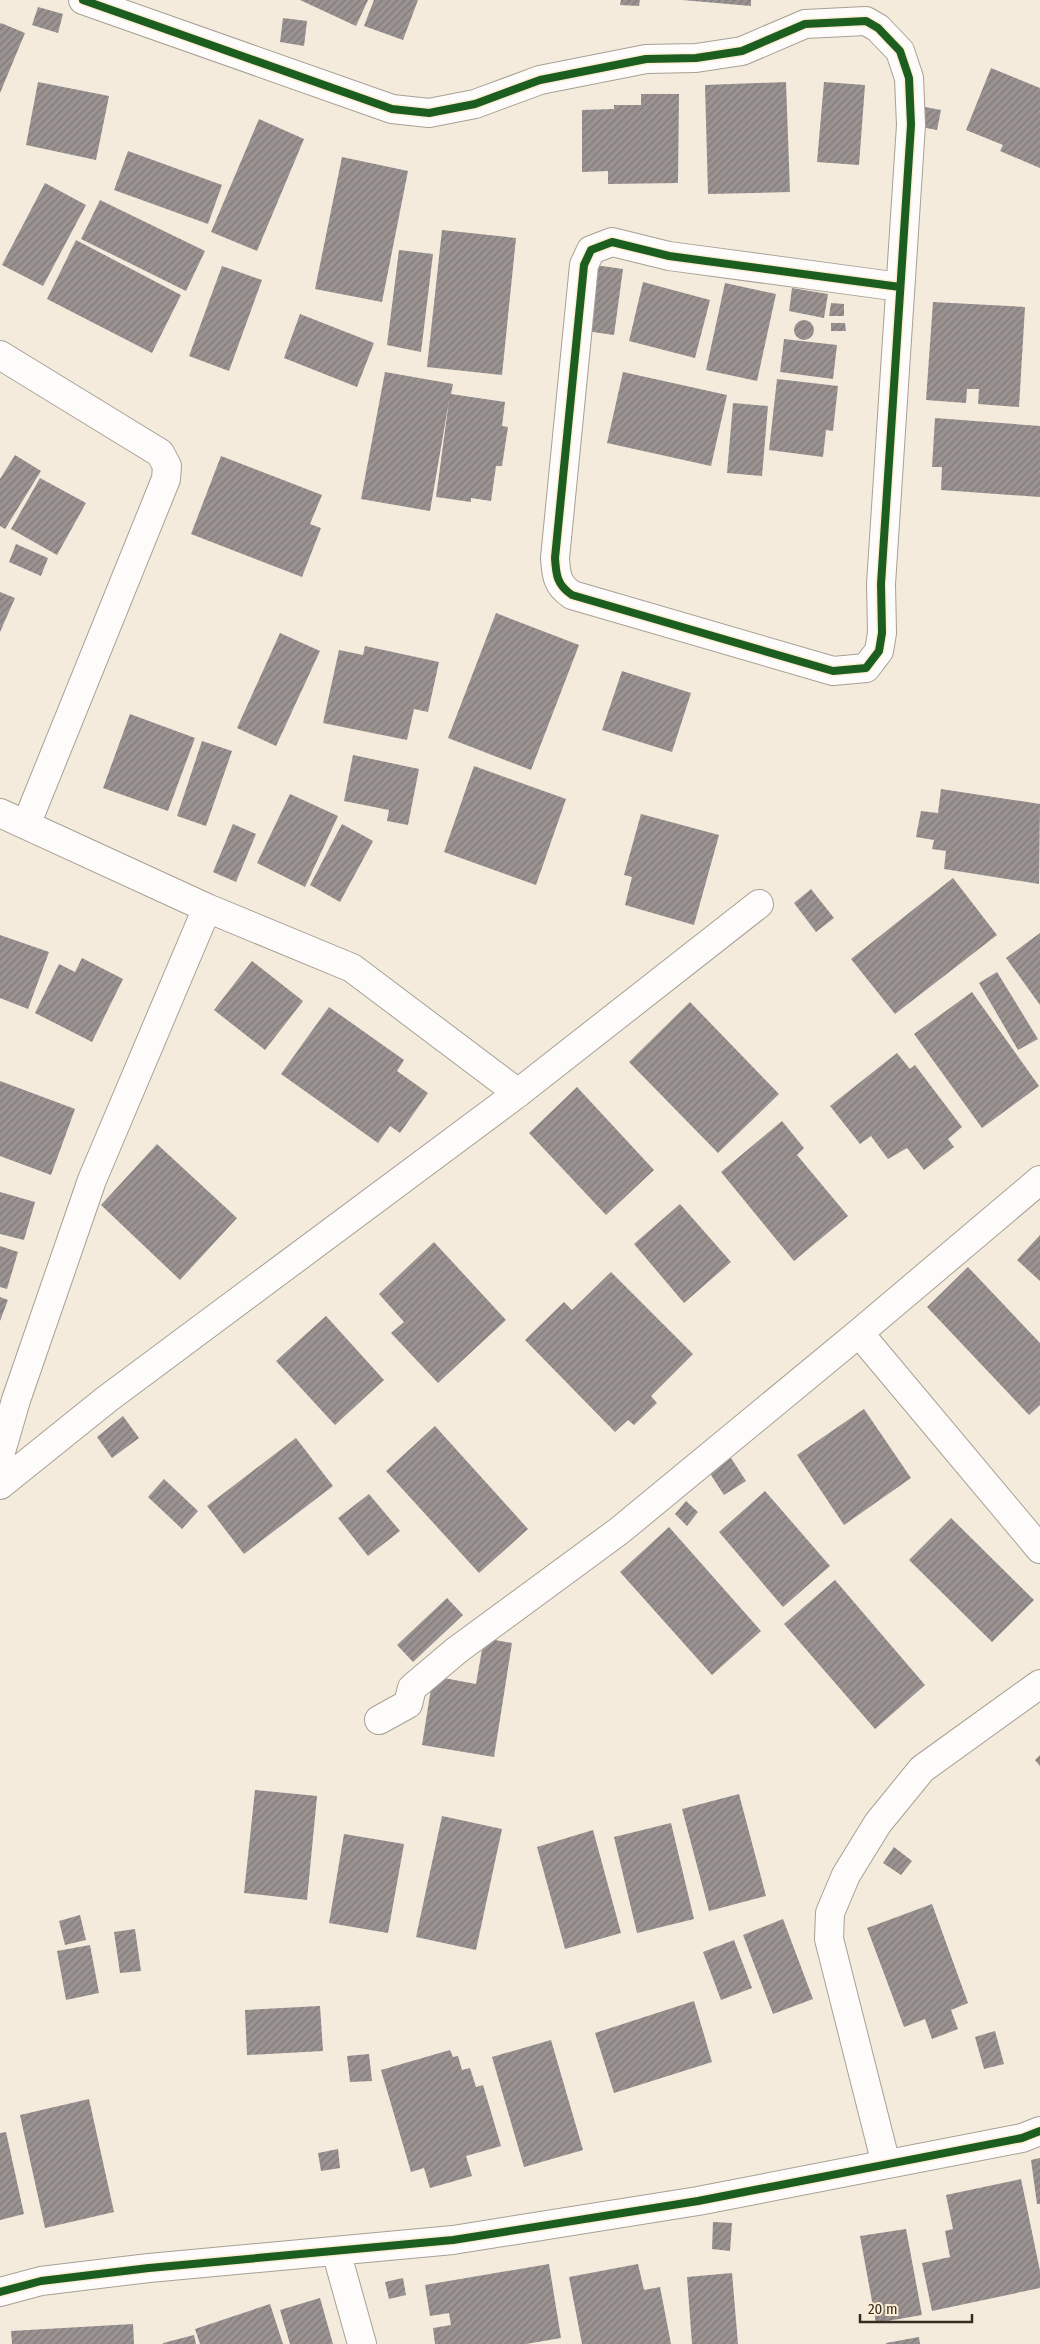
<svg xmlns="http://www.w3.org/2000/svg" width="1040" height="2344" font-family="'Fira Sans Condensed',sans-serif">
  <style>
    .building { fill: url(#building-hatch) }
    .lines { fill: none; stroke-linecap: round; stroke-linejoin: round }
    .minor-casing { stroke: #a7a094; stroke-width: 30 }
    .minor { stroke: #fdfcfa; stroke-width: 28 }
    .cycleway-casing { stroke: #fdedd4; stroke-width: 11 }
    .cycleway { stroke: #1b5e20; stroke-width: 8 }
  </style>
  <defs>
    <pattern id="building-hatch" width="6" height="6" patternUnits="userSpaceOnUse" patternTransform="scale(1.25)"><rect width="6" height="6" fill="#9a9392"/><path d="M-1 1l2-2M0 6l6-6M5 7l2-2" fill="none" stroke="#7e7877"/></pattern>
  </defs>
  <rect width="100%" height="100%" fill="#f4ebdd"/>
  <path class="building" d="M 300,0 L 368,0 L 356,26 Z
    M 374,0 L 418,0 L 403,40 L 364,26 Z
    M 621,0 L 640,0 L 639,6 L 620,5 Z
    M 682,0 L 751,0 L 751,6 Z
    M 38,7 L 63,14 L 58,33 L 32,25 Z
    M 283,18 L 307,21 L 304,46 L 280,42 Z
    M 1,23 L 25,33 L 0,93 L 0,24 Z
    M 991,68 L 1040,88 L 1040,168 L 1000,151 L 1003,145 L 966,130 Z
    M 38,82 L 109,96 L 96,160 L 26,145 Z
    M 786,82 L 790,192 L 708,194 L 705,85 Z
    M 824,82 L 865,85 L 859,165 L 817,162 Z
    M 641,94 L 679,94 L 678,183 L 608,184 L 608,171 L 582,172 L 582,110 L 614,109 L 614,105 L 641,105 Z
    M 925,107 L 941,110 L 937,130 L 921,127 Z
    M 259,119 L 304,139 L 257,251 L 211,232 Z
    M 128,151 L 222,185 L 208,224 L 114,190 Z
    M 342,157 L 408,171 L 382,302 L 315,289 Z
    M 45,183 L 86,205 L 43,286 L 2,265 Z
    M 100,200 L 205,251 L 186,291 L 81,239 Z
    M 442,230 L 516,238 L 502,375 L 427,367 Z
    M 76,240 L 181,295 L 152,353 L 47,299 Z
    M 399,250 L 433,254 L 421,352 L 387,345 Z
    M 595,265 L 623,269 L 614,335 L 586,331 Z
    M 222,266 L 262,280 L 229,371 L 189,356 Z
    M 643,282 L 710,300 L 695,358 L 629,341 Z
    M 725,283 L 776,294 L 757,381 L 706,370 Z
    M 792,288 L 828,294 L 824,318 L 789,311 Z
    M 933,302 L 1025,307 L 1019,407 L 978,404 L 979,389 L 967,389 L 966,403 L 926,400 Z
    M 831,303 L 844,304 L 844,316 L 829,316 Z
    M 300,314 L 374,343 L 357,387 L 284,358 Z
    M794 330a10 10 0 1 1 20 0a10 10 0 1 1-20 0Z
    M 831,323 L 845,323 L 846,331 L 831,331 Z
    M 784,339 L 837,345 L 833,379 L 780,372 Z
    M 385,372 L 453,384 L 451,394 L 505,402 L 502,426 L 508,427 L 502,466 L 496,466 L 491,501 L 471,498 L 471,502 L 436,497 L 449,401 L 430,511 L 361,499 Z
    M 623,372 L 727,395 L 711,466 L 607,443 Z
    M 777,379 L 838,386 L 833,431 L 826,430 L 823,457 L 769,450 Z
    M 733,403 L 768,406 L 762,476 L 727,473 Z
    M 935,418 L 1040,426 L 1040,497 L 941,490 L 942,467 L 932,467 Z
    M 15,455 L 41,471 L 5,529 L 0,526 L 0,479 Z
    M 221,456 L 322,495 L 310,524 L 321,528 L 302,577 L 191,534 Z
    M 40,478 L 86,503 L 57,555 L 11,529 Z
    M 16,544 L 48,558 L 41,576 L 9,562 Z
    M 0,592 L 15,598 L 0,632 Z
    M 496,613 L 579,645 L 531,770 L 448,738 Z
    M 280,633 L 320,651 L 276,746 L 237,728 Z
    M 365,646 L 439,662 L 428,712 L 414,709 L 407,740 L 323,723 L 339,650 L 363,655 Z
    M 622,671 L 691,693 L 672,752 L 602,730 Z
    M 130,714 L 195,738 L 168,811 L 103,788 Z
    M 202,741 L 232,751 L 206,826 L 177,816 Z
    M 353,755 L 419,769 L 408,825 L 387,821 L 389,810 L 344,801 Z
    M 474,766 L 566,799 L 536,885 L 444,852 Z
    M 941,789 L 1040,804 L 1039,884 L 944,869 L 946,851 L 932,849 L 934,840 L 916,837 L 921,811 L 938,813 Z
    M 290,794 L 338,816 L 305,887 L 257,863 Z
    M 641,814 L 719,835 L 694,925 L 625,905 L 632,877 L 624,875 Z
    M 233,824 L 256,834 L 236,882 L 213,872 Z
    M 342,824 L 373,841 L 340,902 L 310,885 Z
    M 953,878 L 997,935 L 895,1014 L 851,959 Z
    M 811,889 L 834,918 L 816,932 L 794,903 Z
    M 1040,933 L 1040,1005 L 1006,958 Z
    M 0,935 L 49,952 L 28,1009 L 0,998 Z
    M 82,958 L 123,979 L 92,1042 L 35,1013 L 59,964 L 75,972 Z
    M 252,961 L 303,1001 L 265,1050 L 214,1010 Z
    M 997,972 L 1038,1039 L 1018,1050 L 979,983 Z
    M 972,992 L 1039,1086 L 982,1128 L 914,1034 Z
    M 690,1002 L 779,1094 L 718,1153 L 629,1062 Z
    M 329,1007 L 404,1060 L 397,1071 L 428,1093 L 400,1133 L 390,1126 L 378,1143 L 281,1074 Z
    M 897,1053 L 910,1069 L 915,1065 L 962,1127 L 948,1139 L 954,1147 L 924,1170 L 907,1148 L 888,1159 L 871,1136 L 860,1144 L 830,1106 Z
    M 0,1081 L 75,1109 L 51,1175 L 0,1156 Z
    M 577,1087 L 654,1170 L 606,1215 L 529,1133 Z
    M 782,1121 L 804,1148 L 797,1155 L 848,1216 L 794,1261 L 721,1172 Z
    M 157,1144 L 237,1218 L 180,1280 L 101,1205 Z
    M 0,1192 L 35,1202 L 24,1240 L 0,1234 Z
    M 680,1204 L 731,1262 L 684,1303 L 634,1244 Z
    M 1040,1235 L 1040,1281 L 1017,1260 Z
    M 434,1242 L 506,1320 L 438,1383 L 391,1333 L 404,1322 L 379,1294 Z
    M 0,1246 L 18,1252 L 7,1289 L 0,1287 Z
    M 968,1267 L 1040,1343 L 1040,1405 L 1029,1415 L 927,1307 Z
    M 611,1272 L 693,1354 L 651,1396 L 657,1403 L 634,1425 L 628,1420 L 615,1432 L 525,1340 L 564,1302 L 572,1310 Z
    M 0,1297 L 8,1300 L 0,1321 Z
    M 326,1316 L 384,1380 L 335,1425 L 276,1361 Z
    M 864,1409 L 911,1478 L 844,1525 L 797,1455 Z
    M 123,1416 L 139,1438 L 112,1458 L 97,1437 Z
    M 435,1426 L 528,1529 L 479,1573 L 386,1471 Z
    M 296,1438 L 333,1486 L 244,1554 L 207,1506 Z
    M 731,1458 L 746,1481 L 724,1495 L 709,1472 Z
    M 164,1479 L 198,1511 L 182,1529 L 148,1497 Z
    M 765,1491 L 830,1566 L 783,1607 L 719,1532 Z
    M 369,1494 L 400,1531 L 368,1556 L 338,1518 Z
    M 686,1501 L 698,1512 L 687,1526 L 675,1514 Z
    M 951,1518 L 1034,1600 L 992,1642 L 909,1560 Z
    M 669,1527 L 761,1631 L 712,1675 L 620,1572 Z
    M 835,1580 L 925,1685 L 875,1729 L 784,1624 Z
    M 447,1598 L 463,1615 L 413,1662 L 397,1645 Z
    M 484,1638 L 512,1643 L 494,1757 L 422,1745 L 433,1676 L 476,1684 Z
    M 1040,1755 L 1040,1766 L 1035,1760 Z
    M 255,1790 L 317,1796 L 307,1900 L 244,1893 Z
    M 739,1794 L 766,1896 L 709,1911 L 682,1809 Z
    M 442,1816 L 502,1829 L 476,1950 L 416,1937 Z
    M 671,1823 L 694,1919 L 637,1933 L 614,1837 Z
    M 593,1830 L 621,1933 L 565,1949 L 537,1847 Z
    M 344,1834 L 404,1844 L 388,1933 L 329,1923 Z
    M 894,1847 L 912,1861 L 901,1875 L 883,1863 Z
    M 932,1904 L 968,2003 L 951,2010 L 958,2029 L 932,2039 L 925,2019 L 904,2027 L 867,1928 Z
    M 80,1915 L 86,1940 L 65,1945 L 59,1921 Z
    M 783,1919 L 813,1999 L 773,2014 L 743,1935 Z
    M 135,1929 L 141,1971 L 120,1973 L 114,1932 Z
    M 734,1940 L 752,1988 L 721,2000 L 703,1952 Z
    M 90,1945 L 99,1993 L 66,2000 L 57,1951 Z
    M 694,2001 L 712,2062 L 614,2093 L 595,2033 Z
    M 320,2006 L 323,2051 L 247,2055 L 245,2010 Z
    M 995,2031 L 1004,2064 L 984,2069 L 975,2037 Z
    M 551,2040 L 583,2150 L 524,2167 L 492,2057 Z
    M 450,2050 L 453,2057 L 458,2056 L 462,2070 L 470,2068 L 476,2087 L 483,2085 L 501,2146 L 466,2156 L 472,2176 L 430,2188 L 424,2168 L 411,2172 L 381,2070 Z
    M 369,2054 L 372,2081 L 350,2082 L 347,2056 Z
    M 89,2099 L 114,2212 L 45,2228 L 20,2115 Z
    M 6,2132 L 24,2214 L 0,2220 L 0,2133 Z
    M 338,2149 L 340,2168 L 321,2171 L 318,2153 Z
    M 1040,2158 L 1040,2204 L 1037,2204 L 1031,2160 Z
    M 1021,2179 L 1040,2271 L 1040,2288 L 932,2311 L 922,2263 L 950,2257 L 945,2231 L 953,2229 L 946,2195 Z
    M 713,2222 L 732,2223 L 730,2251 L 712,2249 Z
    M 906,2229 L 922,2315 L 876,2323 L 860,2236 Z
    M 549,2264 L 561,2338 L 526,2344 L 435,2344 L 433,2328 L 451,2325 L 449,2313 L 430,2316 L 425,2285 Z
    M 638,2264 L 644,2290 L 660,2287 L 671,2344 L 582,2344 L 569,2277 Z
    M 732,2273 L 738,2344 L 692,2344 L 687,2277 Z
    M 403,2278 L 406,2295 L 389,2299 L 385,2282 Z
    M 320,2298 L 333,2344 L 290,2344 L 280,2310 Z
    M 270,2304 L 283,2344 L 200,2344 L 195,2329 Z
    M 133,2324 L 134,2344 L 12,2344 L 11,2331 Z
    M 194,2335 L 196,2344 L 163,2344 L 163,2343 Z
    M 919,2337 L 920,2344 L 886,2344 L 886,2343 Z"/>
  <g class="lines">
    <g class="minor-casing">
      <path id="minor" d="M 83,0 L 392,109 L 429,113 L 475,104 L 540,80 L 646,59 L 696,58 L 742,51 L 805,24 L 866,21 L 878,28 L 900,51 L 909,78 L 911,125 L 881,584 L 882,633 L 879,651 L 866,668 L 833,671 L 572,595 C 557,585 556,575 555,558 L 584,265 L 591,250 L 612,242 L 669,256 L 900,287
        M 0,355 L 160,453 L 167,466 L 166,479 L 26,825
        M 0,813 L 207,908 L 352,968 L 518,1093
        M 859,1333 L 1040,1549
        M 0,1455 L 16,1400 L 92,1180 L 207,908
        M 0,1485 L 107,1399 L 518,1093 L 759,904
        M 379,1720 L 408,1704 L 412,1688 L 457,1650 L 619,1531 L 859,1333 L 1040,1180
        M 886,2164 L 829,1939 L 830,1913 L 846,1875 L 878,1823 L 922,1769 L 1040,1684
        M 336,2251 L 362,2344
        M 0,2292 L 41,2281 L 149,2268 L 453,2240 L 698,2201 L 1022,2138 L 1040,2131"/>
    </g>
    <use href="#minor" class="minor"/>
    <g class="cycleway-casing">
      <path id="cycleway" d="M 83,0 L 392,109 L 429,113 L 475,104 L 540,80 L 646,59 L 696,58 L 742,51 L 805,24 L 866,21 L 878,28 L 900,51 L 909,78 L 911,125 L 881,584 L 882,633 L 879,651 L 866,668 L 833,671 L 572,595 C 557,585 556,575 555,558 L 584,265 L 591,250 L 612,242 L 669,256 L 900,287
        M 0,2292 L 41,2281 L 149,2268 L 453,2240 L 698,2201 L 1022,2138 L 1040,2131"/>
    </g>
    <use href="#cycleway" class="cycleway"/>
  </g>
  <path d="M860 2314v8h112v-8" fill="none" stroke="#352d22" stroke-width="2.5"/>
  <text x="868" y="2314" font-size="15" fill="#352d22" stroke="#fdedd4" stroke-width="4" paint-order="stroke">20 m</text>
</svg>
